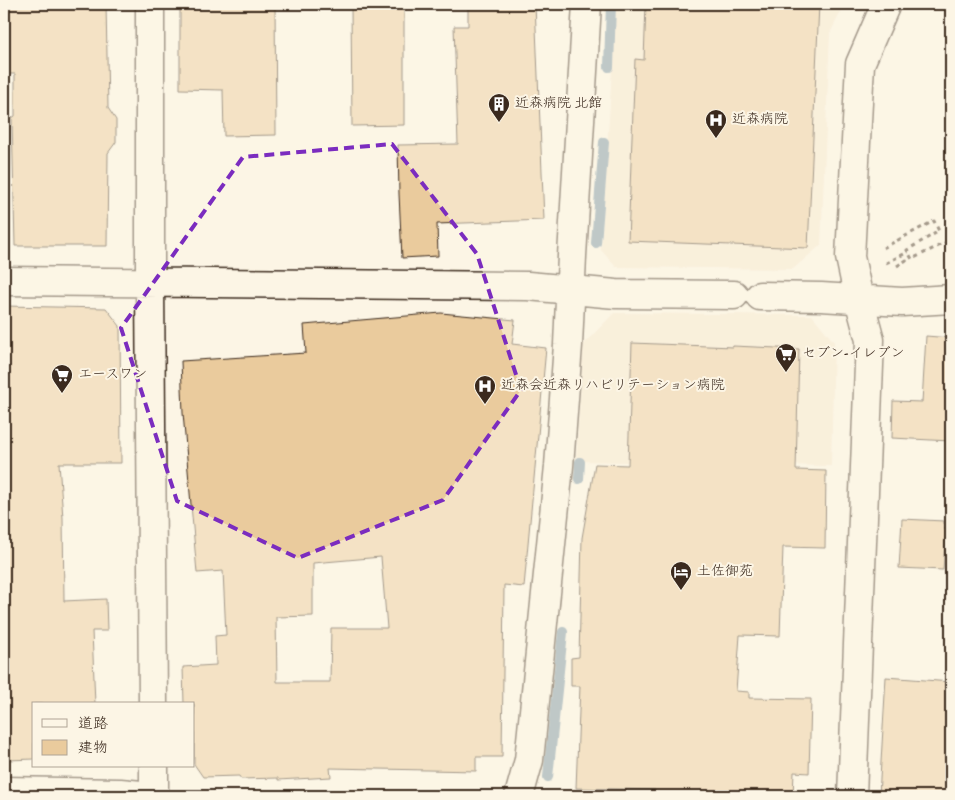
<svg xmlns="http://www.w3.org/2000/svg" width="955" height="800" font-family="'Gochi Hand','Klee One',sans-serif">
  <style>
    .built { fill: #f7e8cf }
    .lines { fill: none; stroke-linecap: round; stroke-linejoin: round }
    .stream { stroke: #7591a3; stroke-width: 10 }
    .building { fill: #eacb9d; stroke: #3b2a1e; fill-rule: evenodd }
    .minor-casing { stroke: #3b2a1e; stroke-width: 31 }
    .path { stroke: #3b2a1e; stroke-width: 3; stroke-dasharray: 4 4; stroke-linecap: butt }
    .minor { stroke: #fcf5e5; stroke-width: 28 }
    .marked { fill: none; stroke: #7b2cbf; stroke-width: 4; stroke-dasharray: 10 6; stroke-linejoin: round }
    .labels { text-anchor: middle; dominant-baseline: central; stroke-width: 4; stroke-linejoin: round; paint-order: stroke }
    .poi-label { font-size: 14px; fill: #3b2a1e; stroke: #fcf5e5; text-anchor: start }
  </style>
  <rect width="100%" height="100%" fill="#fcf5e5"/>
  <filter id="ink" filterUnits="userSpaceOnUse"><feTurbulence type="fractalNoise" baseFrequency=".02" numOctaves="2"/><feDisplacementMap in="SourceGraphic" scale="10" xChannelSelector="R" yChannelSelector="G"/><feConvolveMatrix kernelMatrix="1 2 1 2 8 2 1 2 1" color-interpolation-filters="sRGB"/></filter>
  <g filter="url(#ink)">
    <path class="built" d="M 616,4 L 845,4 L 830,33 L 821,245 L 793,269 L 616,267 L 601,250 Z
      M 614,313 L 812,315 L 834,342 L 831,466 L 576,461 L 583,345 Z"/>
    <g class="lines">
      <path class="stream" d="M 609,67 L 611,4
        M 596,243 L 604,142
        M 579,479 L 580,462
        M 548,777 L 563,632"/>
    </g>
    <path class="building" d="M 106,4 L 108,108 L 116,120 L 116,142 L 108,153 L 107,246 L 15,246 L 12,118 L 15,116 L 15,74 L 4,74 L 4,6 Z
      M 222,4 L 275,4 L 276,135 L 224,136 L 223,90 L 180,89 L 180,5 L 222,6 Z
      M 351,4 L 404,4 L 404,125 L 352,126 Z
      M 468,4 L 535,4 L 544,220 L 437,224 L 438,256 L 402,258 L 399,194 L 398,145 L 458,144 L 454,26 L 468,26 Z
      M 646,4 L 819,4 L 808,248 L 628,241 L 635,59 L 644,60 Z
      M 4,306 L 106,308 L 120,326 L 121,463 L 59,463 L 63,518 L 64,601 L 106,599 L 107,631 L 92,631 L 95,704 L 34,704 L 34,759 L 8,760 L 7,753 L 4,753 Z
      M 441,313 L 515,320 L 512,344 L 546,348 L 524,587 L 504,585 L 502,757 L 476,757 L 476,771 L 330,768 L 331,777 L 278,780 L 278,778 L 241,779 L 239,776 L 203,777 L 194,764 L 194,704 L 184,704 L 183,667 L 216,665 L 215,636 L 226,635 L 223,571 L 197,573 L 183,413 L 181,361 L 306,353 L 304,325 ZM 381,557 L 387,628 L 331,628 L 330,682 L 277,682 L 276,617 L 313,616 L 313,563 Z
      M 926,336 L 951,338 L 951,441 L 892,438 L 893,401 L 922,402 Z
      M 632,343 L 733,347 L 733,346 L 799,349 L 796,470 L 826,471 L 825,548 L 783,547 L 780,636 L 740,635 L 736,691 L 749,692 L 749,698 L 811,699 L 809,773 L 794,772 L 793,796 L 655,796 L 655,790 L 576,788 L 580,686 L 571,686 L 571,658 L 579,657 L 582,538 L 595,464 L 628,465 Z
      M 902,519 L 944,521 L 944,529 L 946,529 L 943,570 L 899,568 Z
      M 886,677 L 951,682 L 946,796 L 879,796 Z"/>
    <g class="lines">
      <g class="minor-casing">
        <path id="minor" d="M 150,4 L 150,282 L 153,704
          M 4,281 L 528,286 L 616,294 L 734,295
          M 760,296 L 821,297 L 902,302 L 951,299
          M 154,766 L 154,796
          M 4,791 L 120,793 L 152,796
          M 519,796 L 529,760 L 559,466 L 568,345 L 572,256 L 587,4
          M 852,796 L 870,340 L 859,299 L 850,257 L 860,64 L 886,4"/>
      </g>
      <path class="path" d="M 883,248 L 934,221 L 939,231 L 907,250 L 912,259 L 951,240
        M 886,263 L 908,252
        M 897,266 L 911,257"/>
      <use href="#minor" class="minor"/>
    </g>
  </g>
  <path d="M0 0H955V800H0ZM 392,144 L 477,254 L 521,390 L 443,500 L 298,558 L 177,501 L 121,328 L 243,157 Z" fill="#fcf5e5" fill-opacity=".55" fill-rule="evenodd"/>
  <path class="marked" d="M 392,144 L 477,254 L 521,390 L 443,500 L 298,558 L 177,501 L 121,328 L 243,157 Z"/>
  <defs>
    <g id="building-pin" transform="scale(1.125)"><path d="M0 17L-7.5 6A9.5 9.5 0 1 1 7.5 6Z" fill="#3b2a1e" stroke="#fcf5e5"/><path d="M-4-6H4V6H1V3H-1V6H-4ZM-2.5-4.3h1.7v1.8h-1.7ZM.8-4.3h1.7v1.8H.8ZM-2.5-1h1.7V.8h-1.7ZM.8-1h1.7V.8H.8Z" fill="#fff"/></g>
    <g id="hospital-pin" transform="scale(1.125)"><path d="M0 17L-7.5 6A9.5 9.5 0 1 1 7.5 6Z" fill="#3b2a1e" stroke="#fcf5e5"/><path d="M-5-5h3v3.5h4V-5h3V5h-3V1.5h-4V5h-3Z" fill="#fff"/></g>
    <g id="supermarket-pin" transform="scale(1.125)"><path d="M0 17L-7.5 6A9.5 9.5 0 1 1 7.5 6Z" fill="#3b2a1e" stroke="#fcf5e5"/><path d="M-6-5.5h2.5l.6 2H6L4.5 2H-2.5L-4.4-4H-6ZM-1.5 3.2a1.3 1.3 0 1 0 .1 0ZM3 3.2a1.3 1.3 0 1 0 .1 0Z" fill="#fff"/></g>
    <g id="hotel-pin" transform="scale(1.125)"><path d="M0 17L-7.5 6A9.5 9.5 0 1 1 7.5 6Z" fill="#3b2a1e" stroke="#fcf5e5"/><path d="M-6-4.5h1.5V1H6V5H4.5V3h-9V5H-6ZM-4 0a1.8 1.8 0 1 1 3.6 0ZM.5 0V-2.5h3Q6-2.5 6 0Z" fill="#fff"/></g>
  </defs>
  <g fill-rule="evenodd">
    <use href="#building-pin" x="499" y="104"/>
    <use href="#hospital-pin" x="716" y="120"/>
    <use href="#supermarket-pin" x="786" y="354"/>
    <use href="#supermarket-pin" x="62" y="375"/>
    <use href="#hospital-pin" x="485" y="386"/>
    <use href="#hotel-pin" x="681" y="572"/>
  </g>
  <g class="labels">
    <g class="poi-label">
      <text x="515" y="104">近森病院 北館</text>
      <text x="732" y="120">近森病院</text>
      <text x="802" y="354">セブン-イレブン</text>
      <text x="78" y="375">エースワン</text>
      <text x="501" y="386">近森会近森リハビリテーション病院</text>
      <text x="697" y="572">土佐御苑</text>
    </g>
  </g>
  <rect width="955" height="800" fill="none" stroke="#fcf5e5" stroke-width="20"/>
  <rect x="10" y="10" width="935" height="780" fill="none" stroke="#3b2a1e" stroke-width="2" filter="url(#ink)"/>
  <rect x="32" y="702" width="162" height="65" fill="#fcf5e5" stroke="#afa495"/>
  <rect x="42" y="719" width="25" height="8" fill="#fcf5e5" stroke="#afa495"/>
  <text x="78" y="728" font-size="15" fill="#3b2a1e">道路</text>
  <rect x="42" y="740" width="25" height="15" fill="#eacb9d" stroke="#afa495"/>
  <text x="78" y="752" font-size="15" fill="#3b2a1e">建物</text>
</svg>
